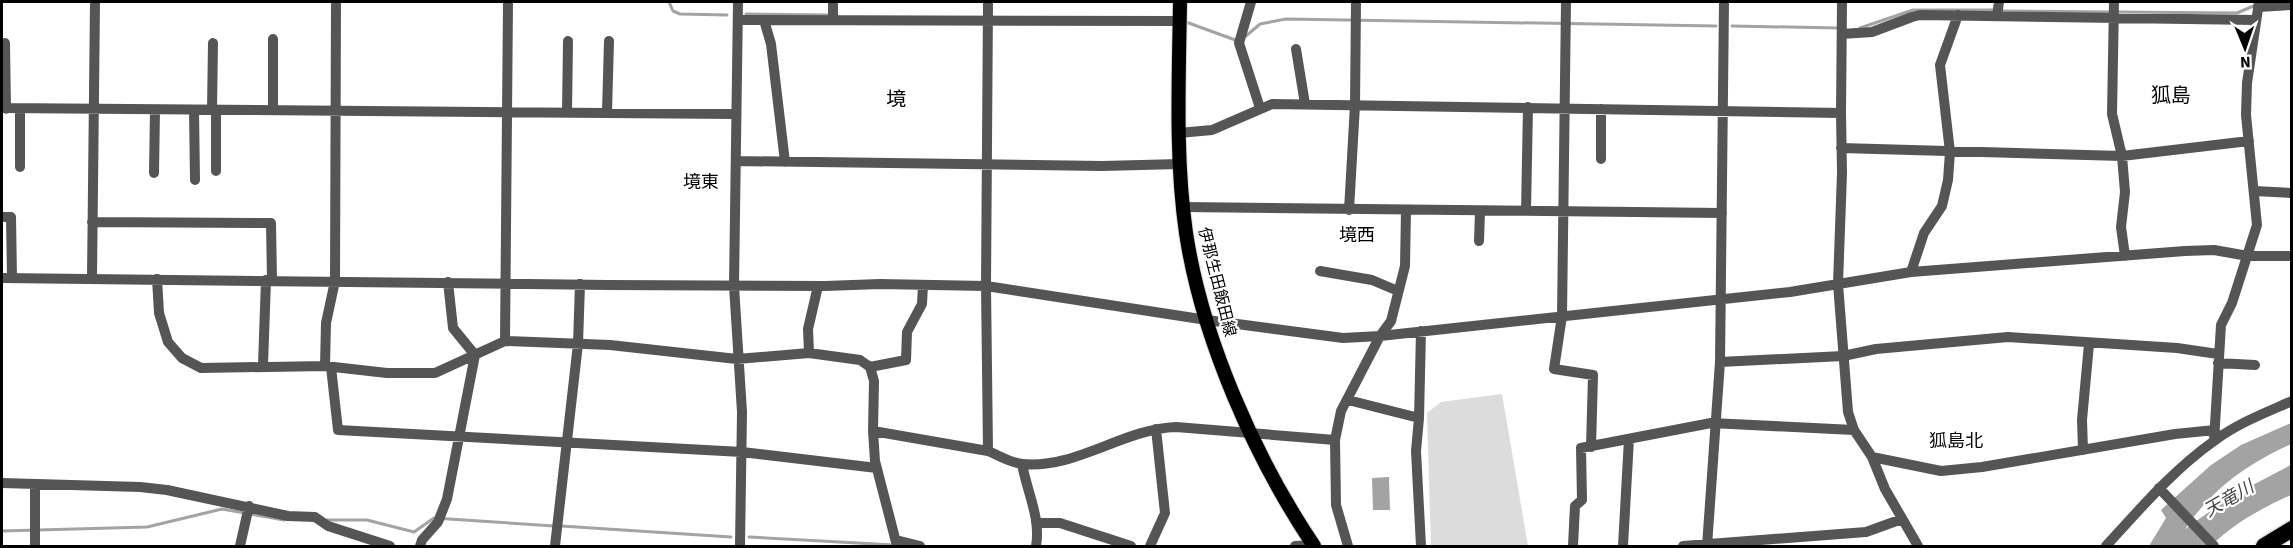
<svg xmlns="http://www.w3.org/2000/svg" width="2293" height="548" font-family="'Source Sans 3','Noto Sans JP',sans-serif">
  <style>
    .green { fill: #dcdcdc }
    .water { fill: #a3a3a3 }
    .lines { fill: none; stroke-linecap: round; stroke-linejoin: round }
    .stream { stroke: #a3a3a3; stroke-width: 3 }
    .major-casing { stroke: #dbdbdb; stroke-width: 16 }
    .highway-casing { stroke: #dbdbdb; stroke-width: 19 }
    .minor { stroke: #555; stroke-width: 10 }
    .major { stroke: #000; stroke-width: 14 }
    .highway { stroke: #000; stroke-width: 16 }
    .labels { text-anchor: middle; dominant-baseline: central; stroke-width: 4.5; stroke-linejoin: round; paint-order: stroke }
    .street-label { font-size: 16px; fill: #000; stroke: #fff }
    .neighbourhood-label { font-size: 18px; fill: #000; stroke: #fff }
    .water-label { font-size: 18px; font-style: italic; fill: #444; stroke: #fff }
    .quarter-label { font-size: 20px; fill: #000; stroke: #fff }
  </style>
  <rect width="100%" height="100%" fill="#fff"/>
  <path class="green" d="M 1502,394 L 1528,546 L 1431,546 L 1427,413 L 1441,402 Z"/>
  <path class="water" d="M 2291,423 L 2291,444 C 2247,464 2213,488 2185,529 L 2230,497 L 2291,465 L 2291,495 C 2262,508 2234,523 2211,546 L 2149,546 L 2166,518 L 2161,510 L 2211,465 L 2241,445 Z
    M 1389,477 L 1390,510 L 1373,510 L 1372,478 Z"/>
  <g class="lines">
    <path class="stream" d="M 669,2 L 673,11 L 680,14 L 727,15
      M 2001,11 L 2111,12
      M 2118,12 L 2237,13 L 2256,5
      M 746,14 L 831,15
      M 1186,22 L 1238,41
      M 1732,26 L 1838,28
      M 1860,28 L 1913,10 L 1994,10
      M 1246,36 L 1260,24 L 1286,19 L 1716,26
      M 327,520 L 367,520 L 414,532 L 434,518 L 554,526
      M 561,526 L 731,537
      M 2,531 L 147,527 L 222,509 L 284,520
      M 749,537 L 894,545"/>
    <g class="major-casing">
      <path id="major" d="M 1180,2 C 1179,78 1175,157 1186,233 C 1202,339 1255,458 1314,546"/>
    </g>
    <g class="highway-casing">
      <path id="highway" d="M 2264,546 L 2292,529"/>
    </g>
    <path class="minor" d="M 738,2 L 734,286 L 742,412 L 740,546
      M 988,2 L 986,286 L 988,451 C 1000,456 1011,463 1023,464 C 1076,469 1123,429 1176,427 L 1335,440
      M 1251,2 L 1239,43 L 1260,108
      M 1566,2 L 1562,316 L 1554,369 L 1593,375 L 1591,447
      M 1842,2 L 1841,113 L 1842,173 L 1838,284 L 1848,412 L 1854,430 L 1872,457 L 1885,489 L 1918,546
      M 2114,2 L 2112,114 L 2122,156 L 2125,192 L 2121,227 L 2125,256
      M 2258,7 L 2292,5
      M 1997,16 L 1999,2
      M 738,20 L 1179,21
      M 764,20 L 771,44 L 785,162
      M 833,20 L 833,2
      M 1842,34 L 1872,32 L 1912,17 L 1920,15 L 2256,20
      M 5,43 L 6,109
      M 1296,49 L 1305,104
      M 2,108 L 736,114
      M 20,109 L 20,167
      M 1601,109 L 1601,159
      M 194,110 L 195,180
      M 212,110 L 213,43
      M 216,110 L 216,171
      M 273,110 L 273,39
      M 567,112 L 568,41
      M 607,112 L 609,41
      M 1179,133 L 1212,130 L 1272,104 L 1841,113
      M 1841,148 L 2122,156 L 2249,141
      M 736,161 L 1102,166 L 1180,164
      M 154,173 L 155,110
      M 2255,191 L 2292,193
      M 1184,207 L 1722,213
      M 1349,210 L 1355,105 L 1356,2
      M 1526,211 L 1528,107
      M 2,217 L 11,217 L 12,278
      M 92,222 L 271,223 L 272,280
      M 1479,241 L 1480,211
      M 1320,271 L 1372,280 L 1398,291
      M 1911,272 L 1924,233 L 1942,206 L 1948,180 L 1950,152 L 1940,65 L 1958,15
      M 2,278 L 608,285 L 825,286 L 880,284 L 986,286 L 1207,320 L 1343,338 L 1380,336 L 1790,292 L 1911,272 L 2185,251 L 2214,250 L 2248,256 L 2292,256
      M 92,278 L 95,2
      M 157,279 L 159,313 L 168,342 L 182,358 L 201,368 L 325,366 L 387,373 L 435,373 L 505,341 L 610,345 L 737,359 L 809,353 L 860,360 L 870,367
      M 448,282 L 453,328 L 475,355
      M 505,341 L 508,2
      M 809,353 L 808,329 L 818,286
      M 1720,362 L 1843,356 L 1876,349 L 2008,337 L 2177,348 L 2218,354
      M 2218,363 L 2255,365
      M 263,365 L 266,280
      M 325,366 L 326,323 L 335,281 L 336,2
      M 331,367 L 338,430 L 742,452 L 877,468
      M 1348,400 L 1419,418
      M 873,431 L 988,451
      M 2214,441 L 2221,325 L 2232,303 L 2257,225 L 2246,115 L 2247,83 L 2259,2
      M 2083,450 L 2082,420 L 2089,344
      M 1872,457 L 1941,471 L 1982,467 L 2175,434 L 2215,430
      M 1022,464 C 1027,492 1041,518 1036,546
      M 2,483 L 140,487 L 167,490 L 288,516 L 315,517 L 328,526 L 390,546
      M 35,484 L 35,546
      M 2159,488 L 2214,546
      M 1038,523 L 1060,523 L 1131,546
      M 896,540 L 920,546
      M 240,546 L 249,506
      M 420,546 L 422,540 L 438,522 L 447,499 L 475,355
      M 555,546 L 578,344 L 580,284
      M 897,546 L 875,461 L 873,431 L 874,381 L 870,367 L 906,360 L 907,332 L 922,304 L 923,285
      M 1150,546 L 1165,513 L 1156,429
      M 1295,546 L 1313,545
      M 1348,546 L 1336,505 L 1335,440 L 1341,411 L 1380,336 L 1391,321 L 1405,266 L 1406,210
      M 1421,546 L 1416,451 L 1419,418 L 1421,331
      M 1573,546 L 1575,506 L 1582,500 L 1581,448 L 1711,423 L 1854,430
      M 1623,546 L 1629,439
      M 1683,546 L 1866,532 L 1902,519
      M 1707,546 L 1720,362 L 1724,2
      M 2106,546 C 2140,509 2173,470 2214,441 C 2238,423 2265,413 2292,401"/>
    <use href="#major" class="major"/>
    <use href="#highway" class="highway"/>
  </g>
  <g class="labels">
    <g class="street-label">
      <text transform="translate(1217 282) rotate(76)">伊那生田飯田線</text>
    </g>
    <g class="neighbourhood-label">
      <text x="701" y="182">境東</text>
      <text x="1357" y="235">境西</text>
      <text x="1956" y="441">狐島北</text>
    </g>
    <g class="water-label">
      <text transform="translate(2229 499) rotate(-30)">天竜川</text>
    </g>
    <g class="quarter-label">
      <text x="2171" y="96">狐島</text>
      <text x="896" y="100">境</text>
    </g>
  </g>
  <rect width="2293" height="548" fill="none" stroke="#000000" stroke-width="6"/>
  <g transform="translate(2245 48) rotate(178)" stroke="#ffffff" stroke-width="4.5" paint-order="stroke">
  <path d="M0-4.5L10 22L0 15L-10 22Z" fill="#000000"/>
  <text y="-9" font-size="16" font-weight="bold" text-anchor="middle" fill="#000000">N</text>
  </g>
</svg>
